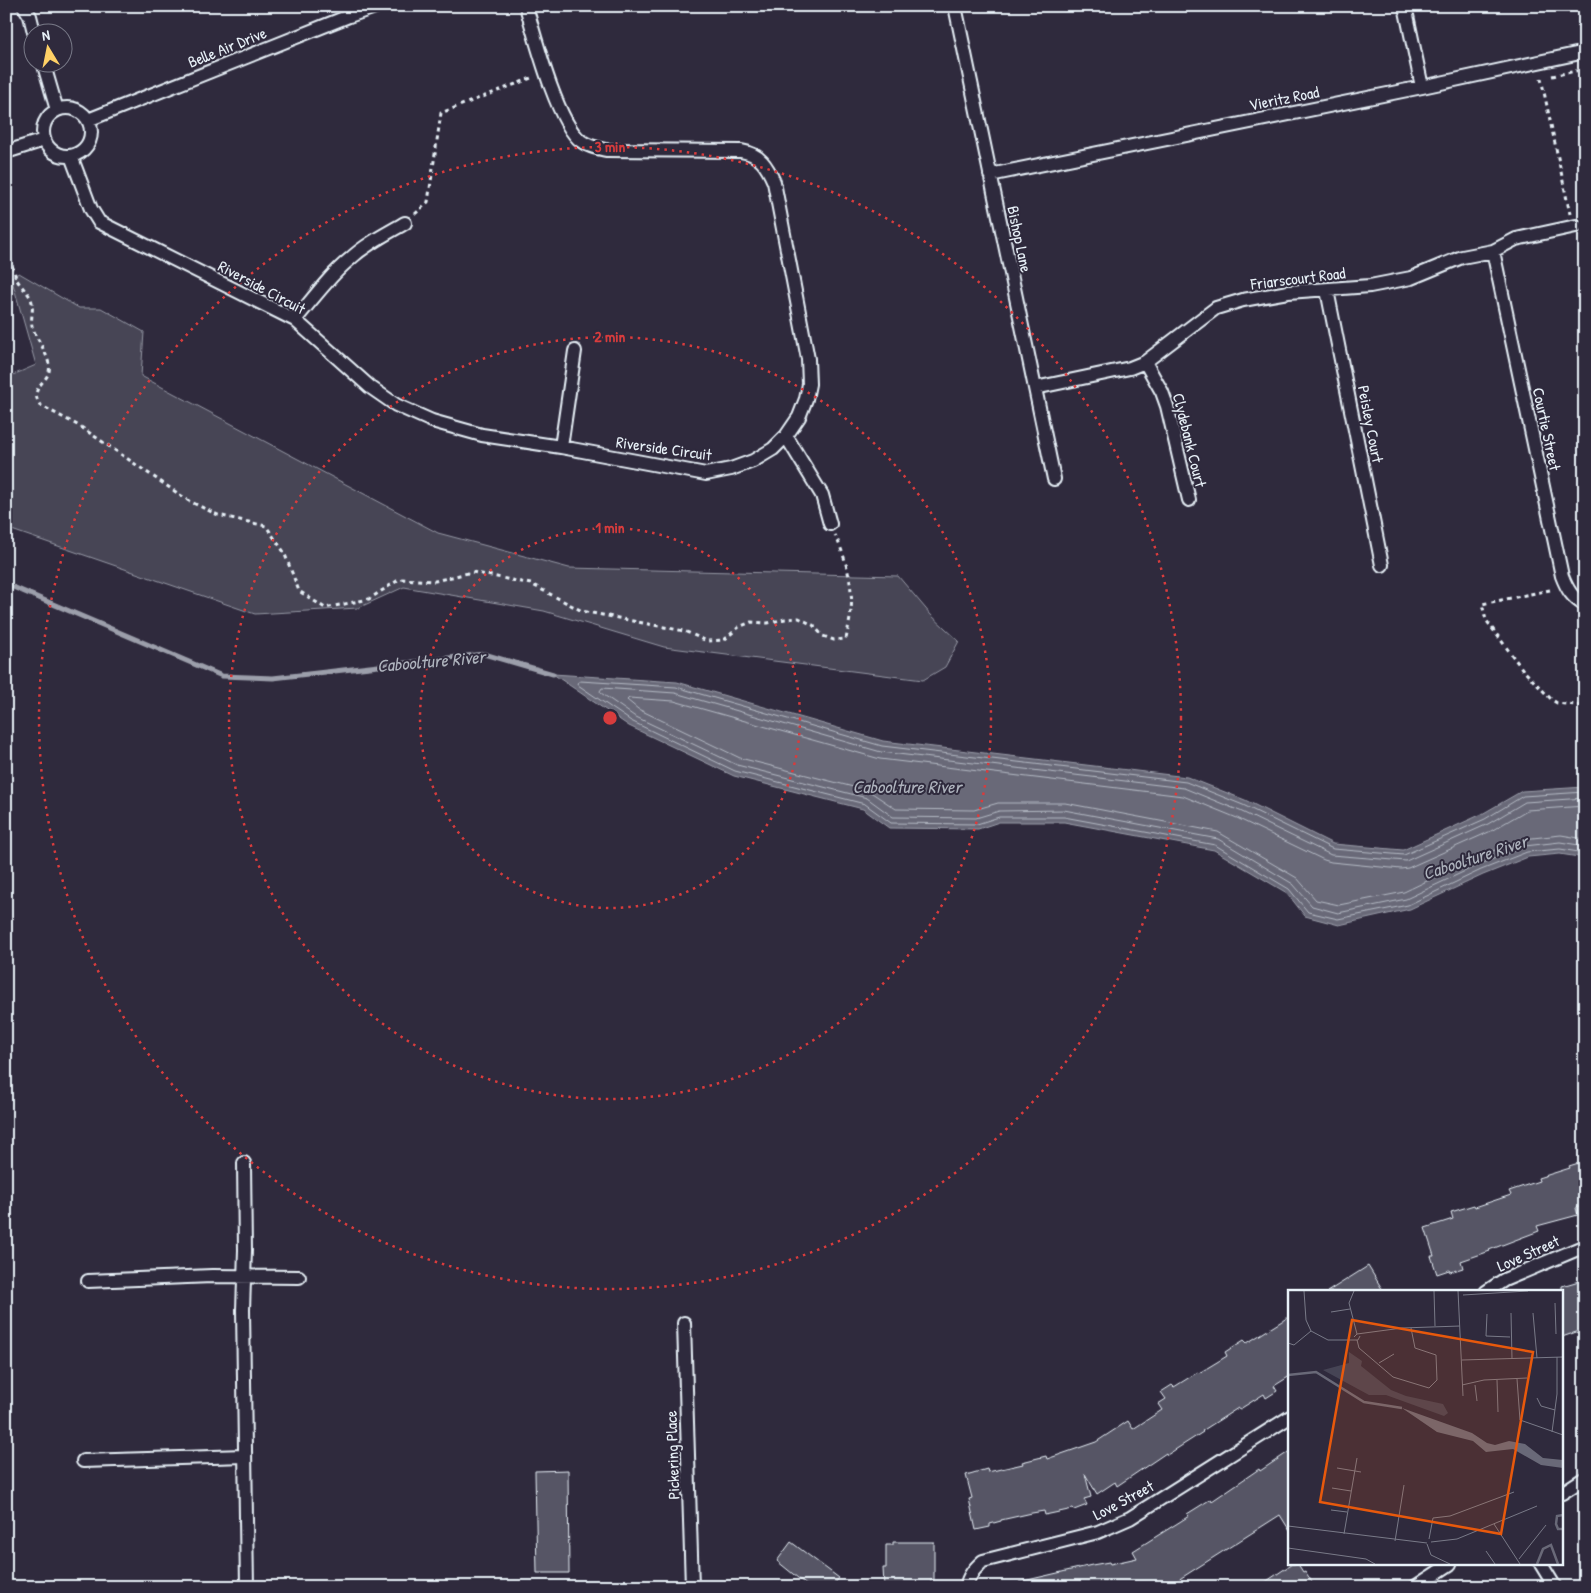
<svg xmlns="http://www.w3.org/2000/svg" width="1591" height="1593" font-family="'Patrick Hand',sans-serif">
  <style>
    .green { fill: #464455; stroke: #979aa6 }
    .water { fill: #696978; stroke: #9c9fab }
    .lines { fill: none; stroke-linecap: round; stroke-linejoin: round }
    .shore { stroke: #b5bbc5; stroke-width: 1 }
    .stream { stroke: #9c9fab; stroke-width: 5 }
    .building { fill: #575565; stroke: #e8f1f8 }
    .street-casing { stroke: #e8f1f8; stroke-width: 16 }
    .path { stroke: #e8f1f8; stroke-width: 3; stroke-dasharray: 4 4; stroke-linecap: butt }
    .street { stroke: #2f2a3d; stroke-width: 12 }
    .ring { fill: none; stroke: #d83c3d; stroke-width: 2.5; stroke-dasharray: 2.5 5 }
    .labels { text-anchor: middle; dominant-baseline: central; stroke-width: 4; stroke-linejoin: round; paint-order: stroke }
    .street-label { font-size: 16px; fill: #e8f1f8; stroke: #2f2a3d }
    .water-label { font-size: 18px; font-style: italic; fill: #afb4be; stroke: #2f2a3d }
    .inset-river { fill: none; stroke: #696978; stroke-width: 2.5 }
    .inset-road { fill: none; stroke: #797a88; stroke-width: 1 }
    .view { fill: #e8590c; fill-opacity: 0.15; stroke: #e8590c; stroke-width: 2.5 }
    .inset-edge { fill: none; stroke: #e8f1f8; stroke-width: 2.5 }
    .centre { fill: #d83c3d; stroke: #2f2a3d; stroke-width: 2.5 }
    .ring-label { font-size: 15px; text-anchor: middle; font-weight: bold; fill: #d83c3d; stroke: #2f2a3d; stroke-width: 4; stroke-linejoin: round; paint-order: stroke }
  </style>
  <rect width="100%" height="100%" fill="#2f2a3d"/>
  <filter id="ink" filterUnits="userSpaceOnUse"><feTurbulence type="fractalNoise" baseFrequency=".02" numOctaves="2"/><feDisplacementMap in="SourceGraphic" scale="10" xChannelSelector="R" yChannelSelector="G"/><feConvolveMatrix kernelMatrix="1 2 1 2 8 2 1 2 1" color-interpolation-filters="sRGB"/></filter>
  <g filter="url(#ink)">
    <path class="green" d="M 19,273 L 79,308 L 101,308 L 144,332 L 141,376 L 438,533 L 569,568 L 898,576 L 931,615 L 959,641 L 945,667 L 923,680 L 664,647 L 544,611 L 404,587 L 358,608 L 255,614 L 6,528 L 6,378 L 36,365 L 11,277 Z"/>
    <path class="water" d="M 553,674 L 677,682 L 883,741 L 1187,777 L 1245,800 L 1333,844 L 1403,850 L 1482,814 L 1522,791 L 1585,787 L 1585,858 L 1560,854 L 1528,857 L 1483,875 L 1410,909 L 1339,925 L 1305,916 L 1287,893 L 1214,850 L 1064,822 L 999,822 L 978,829 L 889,828 L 863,809 L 734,776 L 629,726 Z"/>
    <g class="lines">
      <path class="shore" d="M 1585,792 L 1523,796 L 1485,819 L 1404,855 L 1333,849 L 1243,805 L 1186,782 L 882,746 L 676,687 L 580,681 L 577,683 L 578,685 L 631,721 L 735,771 L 865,804 L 891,823 L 977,824 L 999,817 L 1064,817 L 1215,845 L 1289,889 L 1308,912 L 1338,919 L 1408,905 L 1481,870 L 1527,852 L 1560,849 L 1585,853
        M 1585,798 L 1525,802 L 1488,824 L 1406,861 L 1331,855 L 1240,811 L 1184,788 L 881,752 L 675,693 L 602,688 L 600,691 L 601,693 L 634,716 L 737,765 L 867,798 L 893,817 L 976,818 L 999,811 L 1064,810 L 1218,839 L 1293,884 L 1312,906 L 1338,913 L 1406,899 L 1478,865 L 1525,846 L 1560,842 L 1585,846
        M 1585,806 L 1527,810 L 1491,831 L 1408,868 L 1401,869 L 1331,862 L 1324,860 L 1237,818 L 1183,796 L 880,759 L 674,701 L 629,698 L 627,700 L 638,709 L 740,758 L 869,791 L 896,809 L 974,810 L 998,803 L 1065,803 L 1218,832 L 1297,878 L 1316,900 L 1339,905 L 1404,892 L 1475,858 L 1523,839 L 1561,835 L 1585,839"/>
      <path class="stream" d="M 6,584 L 222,676 L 273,678 L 484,654 L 553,674"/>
    </g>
    <path class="building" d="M 1585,1161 L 1585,1205 L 1576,1208 L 1578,1215 L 1537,1226 L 1539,1231 L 1489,1250 L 1490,1251 L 1461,1261 L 1463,1268 L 1450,1272 L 1449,1270 L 1437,1274 L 1431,1256 L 1434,1256 L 1425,1228 L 1453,1219 L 1451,1212 L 1474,1205 L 1475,1207 L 1511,1195 L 1509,1191 L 1539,1181 L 1538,1178 L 1570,1168 L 1569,1166 Z
      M 1368,1266 L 1384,1292 L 1327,1292 Z
      M 1579,1281 L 1585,1298 L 1585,1329 L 1562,1337 L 1562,1286 Z
      M 1290,1316 L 1290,1376 L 1274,1386 L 1277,1391 L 1266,1398 L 1264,1394 L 1240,1409 L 1238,1408 L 1202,1431 L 1203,1432 L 1167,1455 L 1166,1453 L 1117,1486 L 1115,1482 L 1097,1494 L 1085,1474 L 1091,1497 L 1084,1499 L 1087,1505 L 1074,1510 L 1073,1509 L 1045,1515 L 1044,1511 L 1032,1513 L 1001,1520 L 1001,1521 L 990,1524 L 990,1527 L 976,1530 L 969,1499 L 972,1498 L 966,1475 L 987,1469 L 988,1472 L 1023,1464 L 1022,1462 L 1046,1456 L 1047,1459 L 1096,1442 L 1128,1421 L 1133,1429 L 1162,1410 L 1158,1404 L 1166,1399 L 1161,1392 L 1172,1385 L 1174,1387 L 1198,1372 L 1199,1373 L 1227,1356 L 1225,1352 L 1244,1340 L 1247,1343 Z
      M 1290,1451 L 1290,1531 L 1280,1515 L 1167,1587 L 1020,1587 L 1019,1582 L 1092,1565 L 1109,1562 L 1110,1564 L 1137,1558 L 1133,1551 L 1189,1516 L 1187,1514 L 1211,1499 L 1212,1501 L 1259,1469 L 1260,1471 Z
      M 568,1470 L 569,1573 L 537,1573 L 535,1471 Z
      M 791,1542 L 839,1578 L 832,1587 L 809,1587 L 777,1561 Z
      M 893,1542 L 934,1542 L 934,1580 L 931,1580 L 931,1587 L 884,1587 L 883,1568 L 886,1568 L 886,1545 L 893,1545 Z
      M 1292,1564 L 1298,1564 L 1303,1572 L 1305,1571 L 1315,1587 L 1258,1587 Z"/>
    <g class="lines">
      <g class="street-casing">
        <path id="street" d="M 24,6 L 30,16 L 34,32
          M 955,6 L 1054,479
          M 1405,6 L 1422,87
          M 43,62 L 57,110
          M43 132a24 24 0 1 1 48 0a24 24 0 1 1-48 0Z
          M 88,120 L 349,16 L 378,6
          M 6,152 L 44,140
          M 71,156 L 91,209 L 99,222 L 295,320 L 370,387 L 396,405 L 432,421 L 482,435 L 561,447 L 706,474 L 731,469 L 753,461 L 773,449 L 786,436 L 799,417 L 806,399 L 809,384 L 808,359 L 774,182 C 767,166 760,154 741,151 L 606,150 C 597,148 589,147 581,141 C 557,123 535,37 526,6
          M 990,175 L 1422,87 L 1585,52
          M 1493,251 L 1562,576 C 1567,589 1572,598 1585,605
          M 1327,290 L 1382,565
          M 295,320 C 313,299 329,276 350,259 C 366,244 386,234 405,223
          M 1145,362 L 1162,392 L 1167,406 L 1189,500
          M 1035,388 L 1130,368 L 1145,362 L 1216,308 L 1243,300 L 1288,292 L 1370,286 L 1411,278 L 1462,257 L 1493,251 L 1516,239 L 1576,226
          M 786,436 L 822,495 L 830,524
          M 561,447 L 575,351
          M 244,1163 L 245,1250 L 243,1310 L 247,1587
          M 88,1281 L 212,1276 L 299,1277
          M 1486,1292 L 1504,1280 L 1585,1246
          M 684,1323 L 692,1587
          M 83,1461 L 245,1456
          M 1562,1493 L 1585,1478
          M 1541,1564 L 1555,1587
          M 966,1587 C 969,1575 974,1569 983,1561 L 1098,1532 L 1130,1518 L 1290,1417
          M 1415,1587 L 1450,1564"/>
      </g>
      <path class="path" d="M 1552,76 L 1585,69
        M 1541,78 L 1570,214
        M 415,214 L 428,202 L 441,113 L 534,77
        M 6,242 C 10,254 12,268 17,280 C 21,287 28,292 31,299 C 35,308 29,321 33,329 C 38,341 46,351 49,364 C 53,383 27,384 40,405 L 81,427 L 189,501 L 218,515 L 266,526 L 284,552 L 299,591 L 325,608 L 369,599 L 400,579 L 435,581 L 472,572 L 531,584 L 582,611 L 684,631 L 707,641 L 724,640 L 739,627 L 751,622 L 768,623 L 785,619 L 799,618 L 813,625 L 823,636 L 834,640 L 846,639 C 849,624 853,607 851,592 C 850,574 843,551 835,535
        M 1550,590 L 1482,604 L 1486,620 L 1523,670 L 1552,700 L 1557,703 L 1585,706"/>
      <use href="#street" class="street"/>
    </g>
  </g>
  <g class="ring">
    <circle cx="610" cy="718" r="190"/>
    <circle cx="610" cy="718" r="381"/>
    <circle cx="610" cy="718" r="571"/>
  </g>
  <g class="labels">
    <g class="street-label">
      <text transform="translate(227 47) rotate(-22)">Belle Air Drive</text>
      <text transform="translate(1284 98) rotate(-11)">Vieritz Road</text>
      <text transform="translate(1020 239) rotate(78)">Bishop Lane</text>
      <text transform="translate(1298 278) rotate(-7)">Friarscourt Road</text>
      <text transform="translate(262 287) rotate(28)">Riverside Circuit</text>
      <text transform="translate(1371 424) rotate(79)">Peisley Court</text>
      <text transform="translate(1547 429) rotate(78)">Courtie Street</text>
      <text transform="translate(1190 440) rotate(76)">Clydebank Court</text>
      <text transform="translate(664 448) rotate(8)">Riverside Circuit</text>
      <text transform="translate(1528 1253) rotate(-24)">Love Street</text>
      <text transform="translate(672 1455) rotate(-92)">Pickering Place</text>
      <text transform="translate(1123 1500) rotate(-28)">Love Street</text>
    </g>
    <g class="water-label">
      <text transform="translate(431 661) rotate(-5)">Caboolture River</text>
      <text x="907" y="786">Caboolture River</text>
      <text transform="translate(1475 857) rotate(-18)">Caboolture River</text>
    </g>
  </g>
  <g transform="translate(1288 1290)">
    <rect width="275" height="275" fill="#2f2a3d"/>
    <path d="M 61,62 L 74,71 L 73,76 L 103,100 L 118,106 L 155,114 L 160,123 L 156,126 L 98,105 L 81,105 L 35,80 L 61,73 Z" fill="#464455"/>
    <path d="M 114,118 L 184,143 L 199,153 L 207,155 L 221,151 L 237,154 L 255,168 L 275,170 L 275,178 L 253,175 L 225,159 L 198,162 L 185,151 L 149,142 Z" fill="#696978"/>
    <path class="inset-river" d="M 0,85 L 28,82 L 76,112 L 114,118M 275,225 L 269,226 L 268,234 L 270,239 L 275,239M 249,274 L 255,259 L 263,255 L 270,274"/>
    <path class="inset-road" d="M 16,1 L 18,30 L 23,41 L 40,50 L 70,50 L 72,46M 66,1 L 61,13 L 69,44M 146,1 L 147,36M 170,1 L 175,106M 175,5 L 240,1M 267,13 L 268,44M 43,22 L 62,19M 223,23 L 224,69M 245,23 L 249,68M 199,24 L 198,46 L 222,47M 66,47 L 69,44 L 114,38 L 172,36M 69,50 L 71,58 L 105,87 L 141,98 L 149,90 L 148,65 L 127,58 L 123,38M 0,53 L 6,55 L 23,41M 174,70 L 275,67M 91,73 L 106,64M 229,89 L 232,130 L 275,145M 209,90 L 210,122M 174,95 L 196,90 L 239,88M 187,95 L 189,111M 249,108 L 253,116 L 267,120M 264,142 L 269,104 L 269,67M 49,178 L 73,182M 44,198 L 63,201M 43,220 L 59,222M 206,234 L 232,274M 0,236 L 139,253M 56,244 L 69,168M 141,249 L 145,228 L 162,226 L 226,202M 107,251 L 116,195M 143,252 L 169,249 L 249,216M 139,254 L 143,265 L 162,274M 0,258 L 78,269 L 87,274M 198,261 L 207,274M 231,269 L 258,235"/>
    <path class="view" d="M 64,30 L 245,62 L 213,244 L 32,212 Z"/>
    <rect width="275" height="275" class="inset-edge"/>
  </g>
  <circle cx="610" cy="718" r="8" class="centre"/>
  <g class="ring-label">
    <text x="610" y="152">3 min</text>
    <text x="610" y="342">2 min</text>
    <text x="610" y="533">1 min</text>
  </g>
  <rect width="1591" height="1593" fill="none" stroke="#2f2a3d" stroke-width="25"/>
  <rect x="12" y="12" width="1566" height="1568" fill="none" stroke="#e8f1f8" stroke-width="2" filter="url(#ink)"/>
  <g transform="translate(48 48) rotate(350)"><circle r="24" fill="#2f2a3d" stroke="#797a88"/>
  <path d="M0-4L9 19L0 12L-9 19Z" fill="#ffd166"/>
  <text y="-8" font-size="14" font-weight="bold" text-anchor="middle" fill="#e8f1f8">N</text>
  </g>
</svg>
